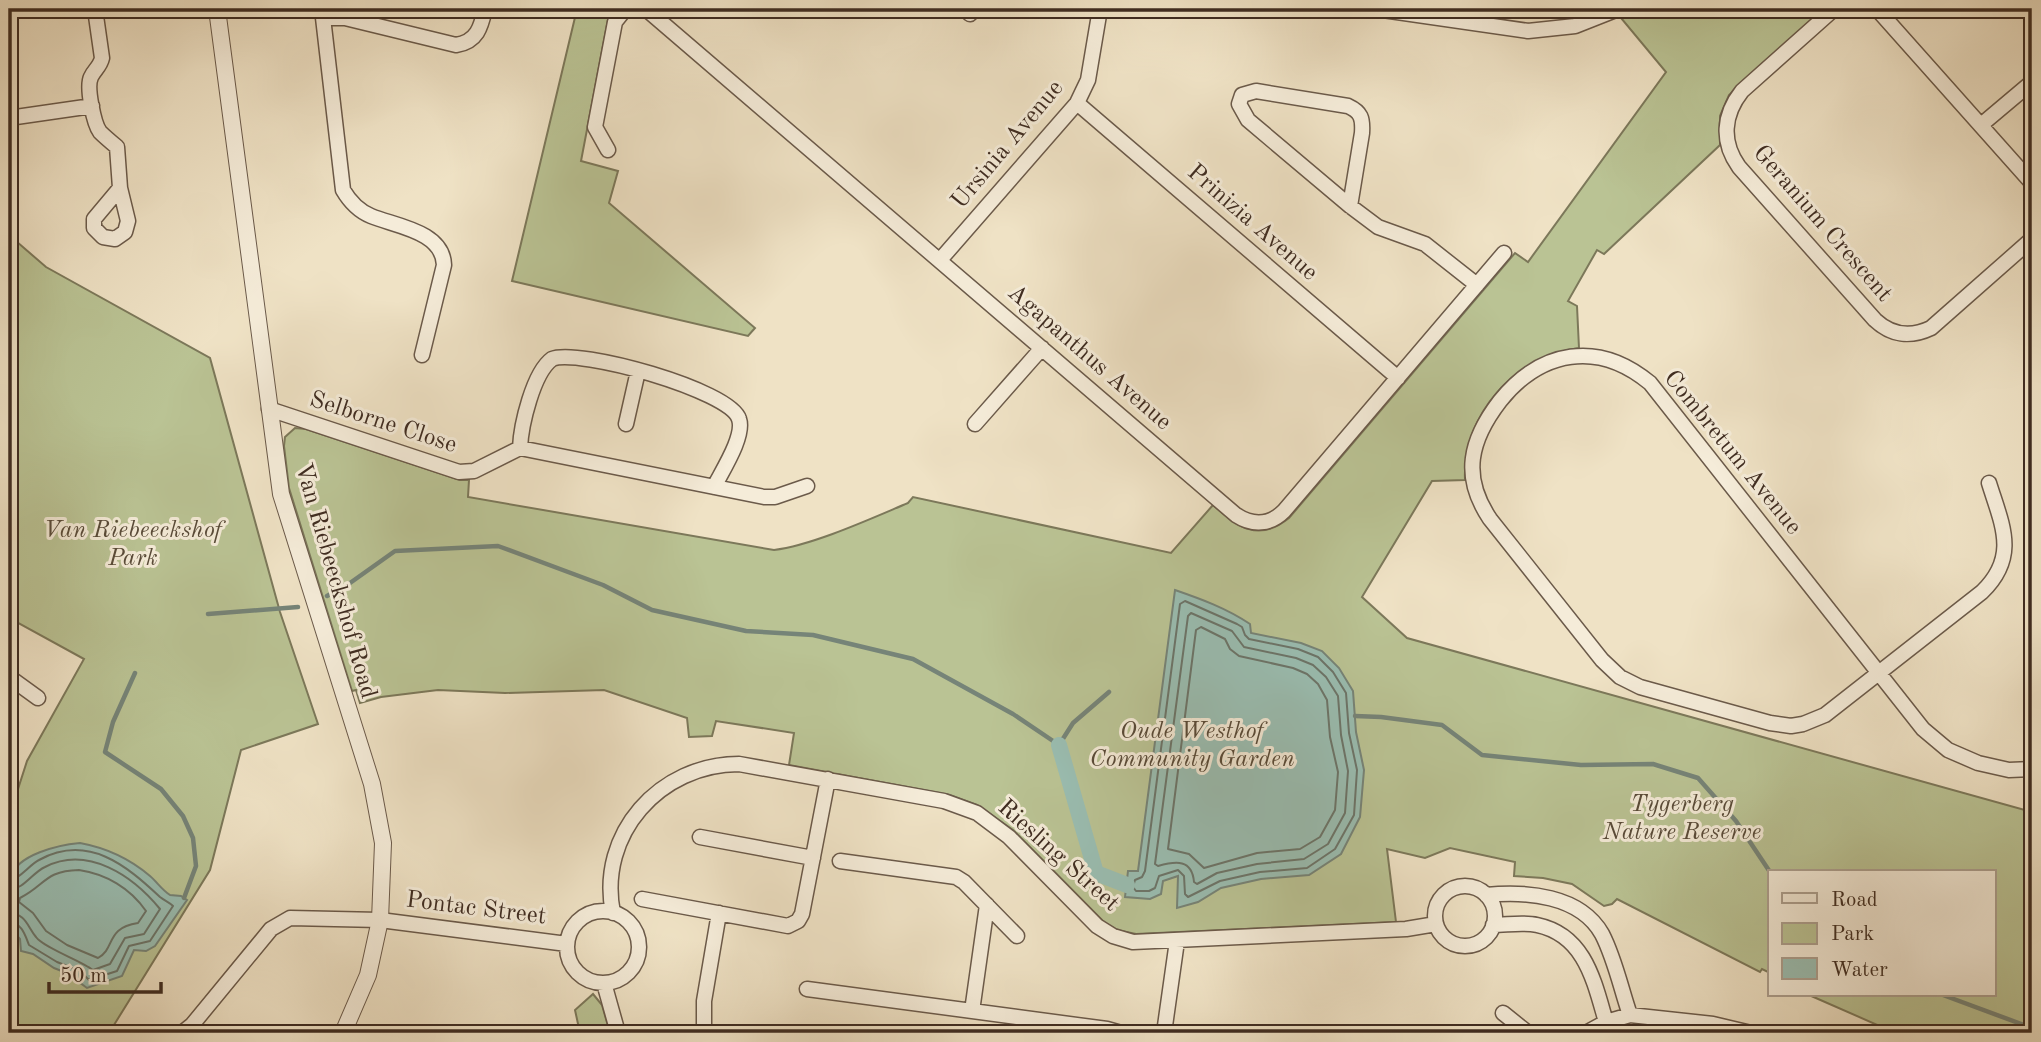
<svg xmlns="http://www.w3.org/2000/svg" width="2041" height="1042" font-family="'Old Standard TT',serif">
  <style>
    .green { fill: #bac394; stroke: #7c785a; stroke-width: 2 }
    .water { fill: #9abeb2; stroke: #768478; stroke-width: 2 }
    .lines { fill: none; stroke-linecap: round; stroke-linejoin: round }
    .shore { stroke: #6c756a; stroke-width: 2 }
    .stream { stroke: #768478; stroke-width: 4.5 }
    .canal { stroke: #9abeb2; stroke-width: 16 }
    .minor-casing { stroke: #6b5a4a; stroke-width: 17 }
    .tertiary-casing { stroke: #6b5a4a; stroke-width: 18 }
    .minor { stroke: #f5ecd9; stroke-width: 14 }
    .tertiary { stroke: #f5ecd9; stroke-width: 16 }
    .labels { text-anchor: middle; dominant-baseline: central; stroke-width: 6; stroke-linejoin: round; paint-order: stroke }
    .street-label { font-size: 24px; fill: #3f2c21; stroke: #f5ecd9 }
    .park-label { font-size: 24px; font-style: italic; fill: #584a38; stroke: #f5ecd9 }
  </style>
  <rect width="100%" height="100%" fill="#efe2c5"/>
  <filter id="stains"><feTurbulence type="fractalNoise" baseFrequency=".00286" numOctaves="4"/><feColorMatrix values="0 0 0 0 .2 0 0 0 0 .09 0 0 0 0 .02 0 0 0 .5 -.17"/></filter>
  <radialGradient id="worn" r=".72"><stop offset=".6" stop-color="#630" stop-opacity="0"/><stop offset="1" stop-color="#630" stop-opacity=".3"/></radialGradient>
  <path class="green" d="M 577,9 L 610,9 L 581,161 L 618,171 L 609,203 L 755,328 L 748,336 L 512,281 Z
    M 1635,9 L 1823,9 L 1729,95 L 1720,116 L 1720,145 L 1604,254 L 1597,250 L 1568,301 L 1577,306 L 1579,348 C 1515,356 1462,415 1465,480 L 1432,481 L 1362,597 L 1407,638 L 2032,812 L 2032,1033 L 1886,1033 L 1882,1027 L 1809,995 L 1994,995 L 1994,872 L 1770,872 L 1770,973 L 1762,969 L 1760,972 L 1617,899 L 1612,904 L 1604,906 L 1572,884 L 1543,878 L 1514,876 L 1515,862 L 1450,848 L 1425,858 L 1387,849 L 1396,922 L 1136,934 L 1117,930 L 1104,922 L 1013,830 L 977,805 L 950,795 L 789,765 L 794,733 L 716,721 L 712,736 L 689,737 L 687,718 L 604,690 L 505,693 L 438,690 L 381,697 L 360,703 L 356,690 L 352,691 L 289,488 L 284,446 L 285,437 L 295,428 L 306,429 L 460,480 L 469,480 L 468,497 L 774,550 C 813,545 870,519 908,503 L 913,497 L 1171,553 L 1213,505 C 1238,527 1258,543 1289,518 L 1515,253 L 1528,262 L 1666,72 L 1621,18 Z
    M 9,235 L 46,267 L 210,358 L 280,612 L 318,724 L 241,750 L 210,870 L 109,1033 L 9,1033 L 9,817 L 27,761 L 84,659 L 9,618 Z
    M 593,994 L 602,1005 L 610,1033 L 580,1033 L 575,1010 Z"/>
  <path class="water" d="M 1175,590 C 1201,599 1226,608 1250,624 L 1251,633 L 1301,643 L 1322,651 L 1339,668 L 1353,691 L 1356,732 L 1364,770 L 1360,817 L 1341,854 L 1309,875 L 1261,879 L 1221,888 L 1198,902 L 1177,908 L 1178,876 L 1163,881 L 1161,894 L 1150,899 L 1125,897 L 1128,871 L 1138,871 Z
    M 80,843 C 107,848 129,858 150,876 C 157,882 162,890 170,895 L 181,896 L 187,900 L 155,946 L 146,951 L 134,950 L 122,976 L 87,988 L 79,982 L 77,977 L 54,968 L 33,954 L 21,951 L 20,939 L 9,927 C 9,912 5,891 10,878 C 17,854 59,845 80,843 Z"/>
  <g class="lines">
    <path class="shore" d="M 1185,601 L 1237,624 L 1242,627 L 1245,635 L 1249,639 L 1298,649 L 1318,657 L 1333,672 L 1346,693 L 1349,733 L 1357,770 L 1354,815 L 1335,849 L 1307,868 L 1260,872 L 1220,881 L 1188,897 L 1185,894 L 1184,876 L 1178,870 L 1159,876 L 1155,888 L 1149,891 L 1136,891 L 1133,887 L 1135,880 L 1142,877 L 1145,871 L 1180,604 Z
      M 1191,613 L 1232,631 L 1244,647 L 1296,658 L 1313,665 L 1326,677 L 1338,696 L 1341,735 L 1348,771 L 1345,813 L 1328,844 L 1304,859 L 1257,864 L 1217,873 L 1197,884 L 1194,882 C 1192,859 1176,861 1158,866 L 1155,864 L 1188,616 Z
      M 1201,627 L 1225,639 L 1230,649 L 1239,656 L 1293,668 L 1307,674 L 1318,684 L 1327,700 L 1330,737 L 1338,772 L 1335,810 L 1320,837 L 1300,849 L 1257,853 L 1204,868 L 1189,854 L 1168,849 L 1196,630 Z
      M 79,870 C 106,874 130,888 146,911 L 138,923 C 105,928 116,948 98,958 L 67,945 L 46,931 L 33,913 L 19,902 L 20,898 C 46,885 44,871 79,870 Z
      M 9,881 C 20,879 29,865 39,860 C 88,833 127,866 160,897 C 165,901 169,902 173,906 L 150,941 L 129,946 L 117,971 L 89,980 L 80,971 L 57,962 L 29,945 C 25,935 22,923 9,922
      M 9,890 C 24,889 32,873 45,867 C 88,845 133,876 160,909 L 144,934 L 125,938 L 110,964 L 93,970 C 80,960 44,948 36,937 C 27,926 26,914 9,913"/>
    <path class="stream" d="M 327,596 L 350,583 L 395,551 L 498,546 L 603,585 L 652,610 L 746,631 L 813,635 L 913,659 L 1013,714 L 1059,745 L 1073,723 L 1109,692
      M 208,614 L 298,607
      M 135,673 L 113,722 L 105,752 L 161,789 L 183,816 L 193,838 L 196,866 L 184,898
      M 1355,716 L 1381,717 L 1442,725 L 1482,755 L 1581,765 L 1653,764 L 1698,778 L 1736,821 L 1770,872
      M 1943,995 L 2032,1028"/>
    <path class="canal" d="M 1059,745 L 1096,873 L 1127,885"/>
    <g class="minor-casing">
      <path id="minor" d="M 95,9 L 102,58 C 100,67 94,70 91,77 C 86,87 94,124 100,132 C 105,137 111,142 117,147 L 120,188 L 128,221 L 125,232 L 115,239 L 103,237 L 94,228 L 94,219 L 120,188
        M 322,9 L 343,190 C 350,202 359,211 371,216 C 395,226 443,231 444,265 L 422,355
        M 646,9 L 1236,515 C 1253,526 1270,525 1284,511 L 1504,253
        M 964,9 L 970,14
        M 1376,9 L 1528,31 L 1575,26 L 1618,9
        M 1834,9 L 1742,91 C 1723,115 1721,142 1739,167 L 1875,320 C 1891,335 1910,338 1931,328 L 2032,239
        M 1877,9 L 2032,183
        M 323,18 L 345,18 L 456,45 C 477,42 481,27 485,9
        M 1077,103 L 1398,378
        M 9,118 L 92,106
        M 1981,125 L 2032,82
        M 608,150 L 595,127 L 615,22 L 623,12 L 628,9
        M 1350,206 L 1362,133 C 1363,118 1361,112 1348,106 L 1256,91 L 1242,95 L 1239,104 L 1248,120 L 1350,206 L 1378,227 L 1425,244 L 1477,285
        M 940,260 L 1077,103 L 1088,80 L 1100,9
        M 269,409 L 459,472 L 474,471 L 520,448 L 764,497 L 775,497 L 807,486
        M 626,424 L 638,371
        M 975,424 L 1042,348
        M 520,448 C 521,425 533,373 552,359 C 578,348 730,390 739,419 C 745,436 722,471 714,487
        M 1989,483 C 2002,525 2019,556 1982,592 L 1825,715 L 1803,724 L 1791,726 L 1770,723 L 1640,687 L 1620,677 L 1602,660 L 1490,519 C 1461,476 1470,440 1500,401 C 1541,350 1598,340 1650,383 L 1923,729 L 1948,750 L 1978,763 L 2009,770 L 2032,769
        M 9,677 L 38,698
        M 700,837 L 813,858
        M 840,861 L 956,877 L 964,882 L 1017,936
        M1435 916a30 30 0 1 1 60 0a30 30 0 1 1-60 0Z
        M 1486,895 C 1526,891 1580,895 1602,934 C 1615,959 1621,989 1630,1015
        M 642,899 L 788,926 L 798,921 L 802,914 L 828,779
        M567 947a36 36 0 1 1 72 0a36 36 0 1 1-72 0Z
        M 613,913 C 597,834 660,764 739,764 L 944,801 L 977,813 L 1009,837 L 1097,926 L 1113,936 L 1133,942 L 1406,929 L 1436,924
        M 1493,925 C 1507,925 1523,922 1537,925 C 1585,935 1594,981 1606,1022
        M 604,983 L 618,1033
        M 807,989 L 1107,1029 L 1121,1033
        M 972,1011 L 987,905
        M 1503,1013 L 1528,1033
        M 182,1033 L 192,1025 L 271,929 L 290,918 L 380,920 L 567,944
        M 704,1033 L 704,1001 L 719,913
        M 1164,1033 L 1177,941
        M 1586,1033 L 1606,1022 L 1630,1015 L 1713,1024 L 1751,1033"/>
    </g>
    <g class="tertiary-casing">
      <path id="tertiary" d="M 217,9 L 281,494 L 372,784 L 383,843 L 380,920 L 368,975 L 343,1033"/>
    </g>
    <use href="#minor" class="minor"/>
    <use href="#tertiary" class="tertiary"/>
  </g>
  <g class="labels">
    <g class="street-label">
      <text transform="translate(1008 145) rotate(-50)">Ursinia Avenue</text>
      <text transform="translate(1252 223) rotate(41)">Prinizia Avenue</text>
      <text transform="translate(1822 224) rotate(49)">Geranium Crescent</text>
      <text transform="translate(1089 358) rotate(41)">Agapanthus Avenue</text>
      <text transform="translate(383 423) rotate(18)">Selborne Close</text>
      <text transform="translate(1732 453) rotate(51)">Combretum Avenue</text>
      <text transform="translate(335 581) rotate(74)">Van Riebeeckshof Road</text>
      <text transform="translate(1058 856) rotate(42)">Riesling Street</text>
      <text transform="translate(476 909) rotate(7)">Pontac Street</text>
    </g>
    <g class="park-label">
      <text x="133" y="531">Van Riebeeckshof<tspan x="133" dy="28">Park</tspan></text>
      <text x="1192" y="732">Oude Westhof<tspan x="1192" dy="28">Community Garden</tspan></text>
      <text x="1682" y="805">Tygerberg<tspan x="1682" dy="28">Nature Reserve</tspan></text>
    </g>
  </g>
  <rect width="2041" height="1042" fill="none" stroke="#efe2c5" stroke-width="35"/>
  <rect x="10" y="10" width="2020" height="1021" fill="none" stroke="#3f2c21" stroke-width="3.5"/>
  <rect x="18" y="18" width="2006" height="1007" fill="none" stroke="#3f2c21" stroke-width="2"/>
  <rect x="1768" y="870" width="228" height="126" fill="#f5ecd9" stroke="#ac9f8f" stroke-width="2"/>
  <rect x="1782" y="893" width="35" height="10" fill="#f5ecd9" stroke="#ac9f8f" stroke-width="2"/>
  <text x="1831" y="906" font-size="21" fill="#3f2c21">Road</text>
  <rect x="1782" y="923" width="35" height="21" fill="#bac394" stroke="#ac9f8f" stroke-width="2"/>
  <text x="1831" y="940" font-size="21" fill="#3f2c21">Park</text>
  <rect x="1782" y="958" width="35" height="21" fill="#9abeb2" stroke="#ac9f8f" stroke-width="2"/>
  <text x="1831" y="976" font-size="21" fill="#3f2c21">Water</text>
  <path d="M49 982v10h112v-10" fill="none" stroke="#3f2c21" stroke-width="3.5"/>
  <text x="60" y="982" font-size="21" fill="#3f2c21" stroke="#f5ecd9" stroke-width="5" paint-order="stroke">50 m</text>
  <rect width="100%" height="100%" filter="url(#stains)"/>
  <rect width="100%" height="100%" fill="url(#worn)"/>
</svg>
